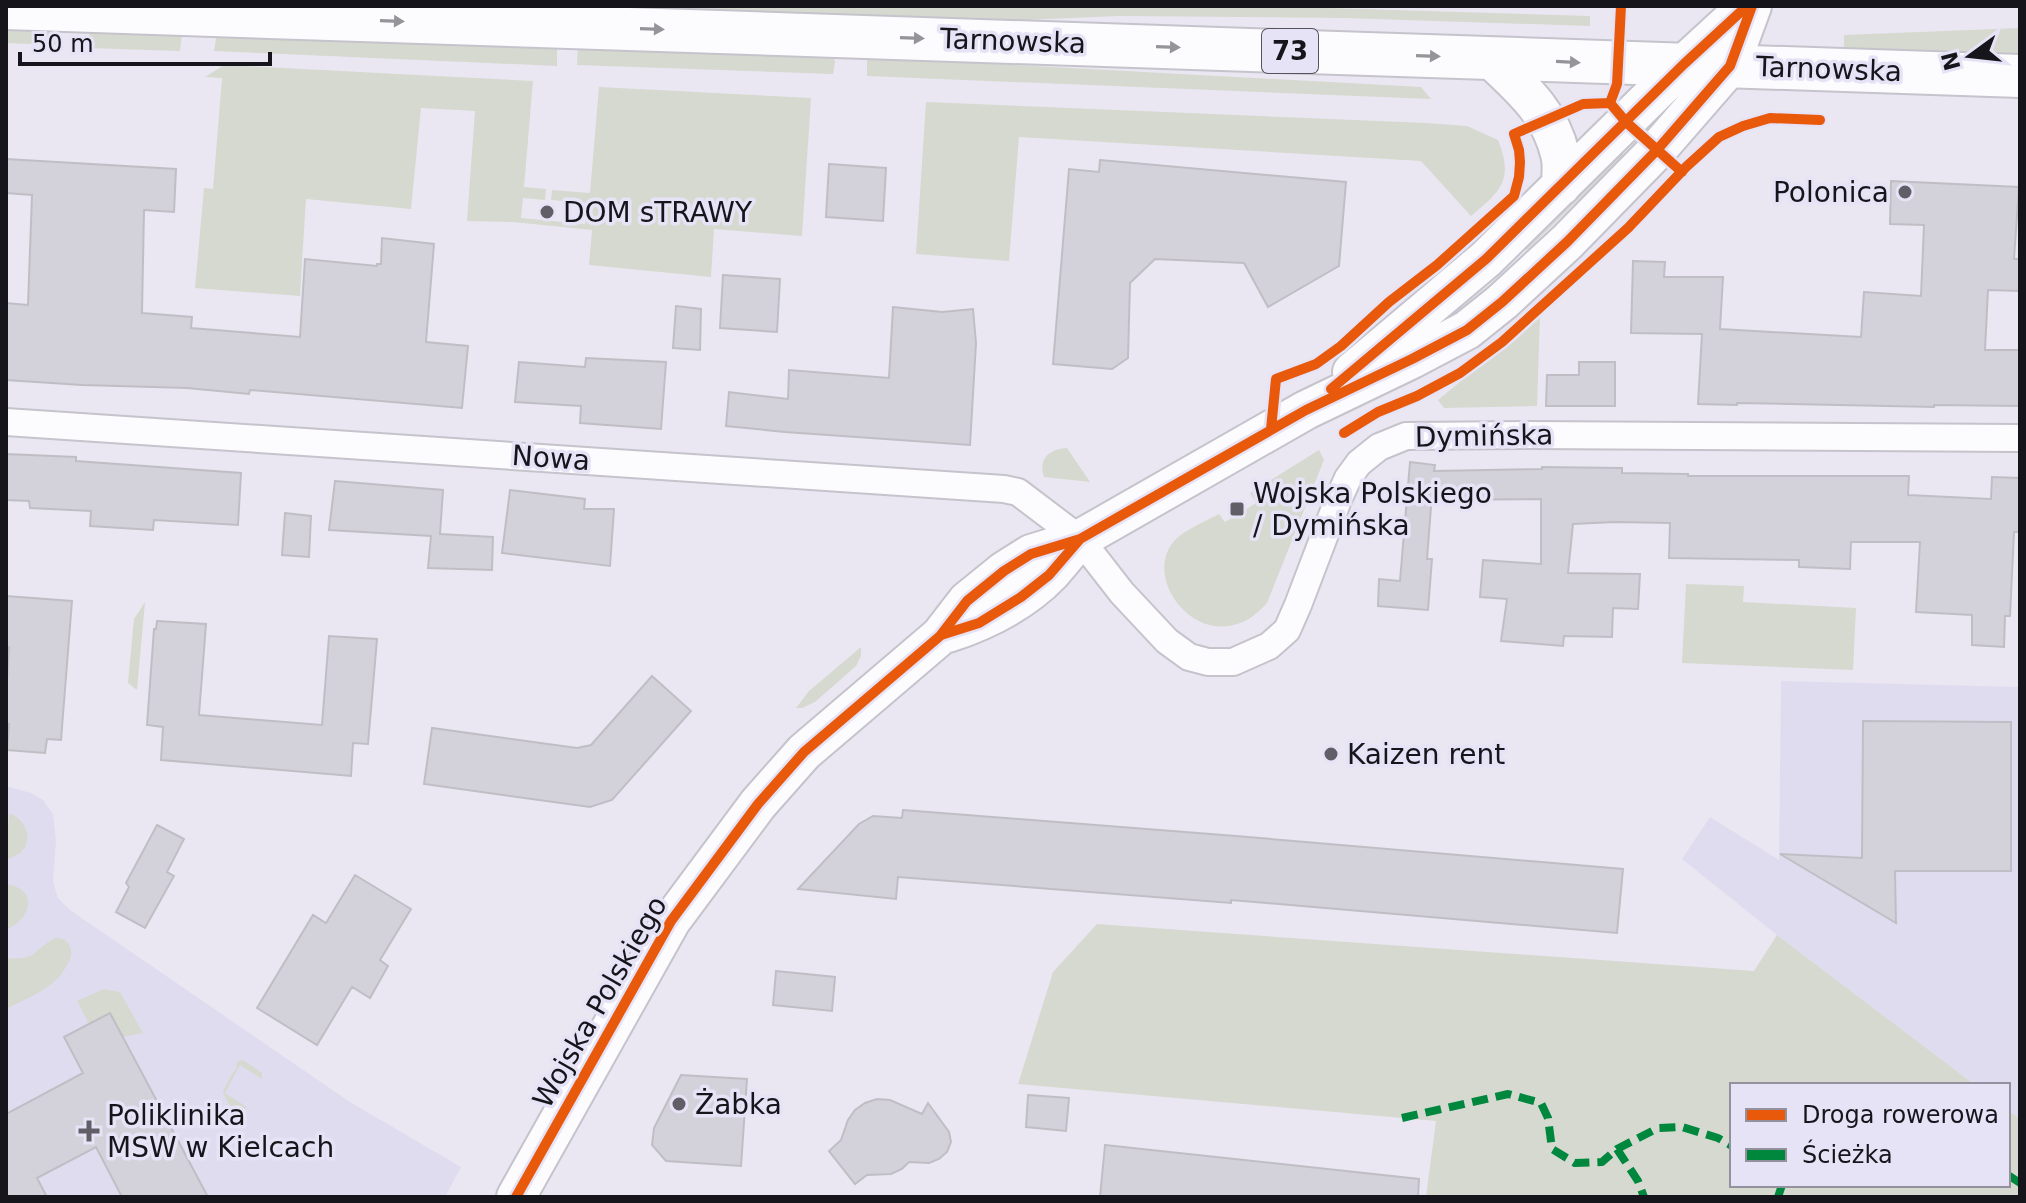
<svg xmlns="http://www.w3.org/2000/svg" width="2026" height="1203" font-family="'DejaVu Sans',sans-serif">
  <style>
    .built { fill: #e0dcef }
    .green { fill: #d6d9cf }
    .building { fill: #d3d1d9; stroke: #c0bec5; stroke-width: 2 }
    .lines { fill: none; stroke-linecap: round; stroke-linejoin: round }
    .street-casing { stroke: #c5c3cb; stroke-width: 30 }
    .secondary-casing { stroke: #c5c3cb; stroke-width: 42 }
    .primary-casing { stroke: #c5c3cb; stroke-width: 46 }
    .street { stroke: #fcfbfd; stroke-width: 26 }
    .secondary { stroke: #fcfbfd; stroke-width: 38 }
    .primary { stroke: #fcfbfd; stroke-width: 42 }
    .quiet { stroke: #00873e; stroke-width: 8; stroke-dasharray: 16 8; stroke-linecap: butt }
    .cycleway-casing { stroke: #e7e3f6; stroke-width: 15 }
    .cycleway { stroke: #e8590c; stroke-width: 10 }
    .oneway { fill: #959498 }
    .poi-dot { fill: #615e67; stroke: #e7e3f6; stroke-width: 3 }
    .labels { text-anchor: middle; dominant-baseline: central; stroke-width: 7; stroke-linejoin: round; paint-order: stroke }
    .shield { fill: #e7e3f6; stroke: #55535d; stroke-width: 2 }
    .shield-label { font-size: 26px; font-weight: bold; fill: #17151c }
    .street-label { font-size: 28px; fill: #17151c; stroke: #e7e3f6 }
    .poi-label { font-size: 28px; fill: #17151c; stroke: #e7e3f6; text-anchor: start }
  </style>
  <rect width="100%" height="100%" fill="#eae7f2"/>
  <path class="built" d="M 1781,681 L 2020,687 L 2020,1119 L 2008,1110 L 2008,1085 L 1975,1085 L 1777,935 L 1682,859 L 1710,817 L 1779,860 Z
    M 6,786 L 31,793 L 43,800 L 53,814 L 56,841 L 53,882 L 58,898 L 70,910 L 350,1102 L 461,1167 L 445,1197 L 6,1197 Z"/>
  <path class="green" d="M 590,6 L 1264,6 L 1590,16 L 1590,26 L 1344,18 L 1118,16 L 1024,20 Z
    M 6,27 L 51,29 L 57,45 L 6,43 Z
    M 2020,28 L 2020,57 L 1844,52 L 1844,35 Z
    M 90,30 L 182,34 L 180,51 L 87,48 Z
    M 217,33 L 557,45 L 557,66 L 214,51 Z
    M 578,45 L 831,55 L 835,61 L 833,74 L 577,65 Z
    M 867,57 L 1421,87 L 1431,99 L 867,76 Z
    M 224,65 L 533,81 L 524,187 L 546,189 L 545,200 L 523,198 L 521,218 L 585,224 L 587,203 L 551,200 L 552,190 L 590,193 L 599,87 L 811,98 L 802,236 L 714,229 L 711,277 L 589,265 L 592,230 L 513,222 L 467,221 L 475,111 L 421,108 L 411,209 L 306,199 L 300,296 L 195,288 L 204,188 L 213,189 L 222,78 L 205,77 Z
    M 926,102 L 1426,123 L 1467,126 L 1498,140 C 1514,180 1501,191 1471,216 L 1421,161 L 1019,137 L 1009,261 L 916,254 Z
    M 1616,148 L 1624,155 L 1528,249 L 1523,250 L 1519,247 Z
    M 1540,316 L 1537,406 L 1444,408 L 1438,400 Z
    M 1067,448 L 1090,482 L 1044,477 C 1038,459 1049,449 1067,448 Z
    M 1319,450 L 1324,460 L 1267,603 C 1210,669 1135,580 1176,539 C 1185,530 1206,521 1219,514 L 1225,522 L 1256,503 L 1250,493 Z
    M 1686,584 L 1744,586 L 1743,602 L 1856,608 L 1853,670 L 1682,663 Z
    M 145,602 L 137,690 L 128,683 L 134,619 Z
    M 861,647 L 861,656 L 856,666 L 815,702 L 802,708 L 796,708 L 809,691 Z
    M 9,813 C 35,823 33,855 6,859 Z
    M 6,884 C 39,889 32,919 6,930 Z
    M 1097,924 L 1754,971 L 1777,935 L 1975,1085 L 1732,1085 L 1732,1185 L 2008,1185 L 2008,1110 L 2020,1119 L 2020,1197 L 1426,1197 L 1436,1121 L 1018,1084 L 1053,972 Z
    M 55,938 C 62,938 67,939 70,947 C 73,953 71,959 67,965 C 55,989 29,997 6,1009 L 6,958 C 38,961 31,951 55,938 Z
    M 104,989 L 120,992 L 143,1033 L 123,1037 L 110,1013 L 89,1024 L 77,1001 Z
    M 243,1060 L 262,1073 L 262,1079 L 240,1065 L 225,1093 L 247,1107 L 242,1111 C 231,1112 226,1101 223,1091 L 232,1074 L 237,1068 L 236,1067 L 238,1061 Z"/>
  <path class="building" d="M 6,159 L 176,169 L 174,212 L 144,210 L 142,313 L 192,317 L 191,328 L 300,337 L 305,259 L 377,266 L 377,264 L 381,264 L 382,238 L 434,244 L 426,342 L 468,346 L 462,408 L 250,390 L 249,394 L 187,388 L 82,385 L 6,380 L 6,303 L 28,305 L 32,195 L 6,193 Z
    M 1100,160 L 1346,182 L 1339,266 L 1268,307 L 1244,263 L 1155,259 L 1130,283 L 1128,358 L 1112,369 L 1053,364 L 1069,169 L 1099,172 Z
    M 829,164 L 886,168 L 883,221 L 826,217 Z
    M 1891,181 L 2019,187 L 2014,259 L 2020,259 L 2020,291 L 1988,290 L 1985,350 L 2020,350 L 2020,406 L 1934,405 L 1934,407 L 1737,403 L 1737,405 L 1698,404 L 1702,334 L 1631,333 L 1633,261 L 1665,262 L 1664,277 L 1723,277 L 1720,329 L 1861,337 L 1864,292 L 1921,296 L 1924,225 L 1890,224 Z
    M 723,275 L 780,279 L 777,332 L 720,328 Z
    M 676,306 L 701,309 L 700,350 L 673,348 Z
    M 893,307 L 942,312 L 973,309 L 976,343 L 970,445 L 785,432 L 726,426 L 729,392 L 788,399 L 789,370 L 889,378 Z
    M 586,358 L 666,362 L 661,429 L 580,423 L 581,406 L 515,402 L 519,362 L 585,367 Z
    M 1579,362 L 1615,362 L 1615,406 L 1546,406 L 1547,375 L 1579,375 Z
    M 6,454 L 76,457 L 76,461 L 241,473 L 238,525 L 154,520 L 153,530 L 90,526 L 91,511 L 30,508 L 29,501 L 6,500 Z
    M 1410,462 L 1435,465 L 1434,471 L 1542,469 L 1542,467 L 1622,468 L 1622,473 L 1688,474 L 1688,476 L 1909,476 L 1908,495 L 1991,499 L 1992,477 L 2020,478 L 2020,532 L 2014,532 L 2010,616 L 2005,616 L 2004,647 L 1972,645 L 1972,615 L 1916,612 L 1920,542 L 1851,542 L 1850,569 L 1799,567 L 1799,560 L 1669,558 L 1670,523 L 1615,522 L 1573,524 L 1568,573 L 1640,574 L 1638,609 L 1613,608 L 1612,637 L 1564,636 L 1563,646 L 1501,641 L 1507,599 L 1480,597 L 1483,560 L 1541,564 L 1541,499 L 1433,500 L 1432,494 L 1427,559 L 1432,559 L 1428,610 L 1378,606 L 1379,579 L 1400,581 Z
    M 335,481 L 443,490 L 440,534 L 493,537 L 492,570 L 428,568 L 431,536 L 329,530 Z
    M 510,490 L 585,499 L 584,509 L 614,509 L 610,566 L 502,553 Z
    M 285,513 L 311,516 L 309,557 L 282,555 Z
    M 6,596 L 72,601 L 61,740 L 47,739 L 45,753 L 7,750 L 9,724 L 6,723 L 6,694 L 9,647 L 6,647 Z
    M 157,621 L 206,624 L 199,715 L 322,725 L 329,636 L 377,639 L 368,744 L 353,743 L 351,776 L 161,760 L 163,727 L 147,725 L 154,629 L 156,629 Z
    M 652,676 L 691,711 L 612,800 L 590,807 L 424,784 L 432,728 L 577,748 L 591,745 Z
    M 1863,721 L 2011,722 L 2011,871 L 1895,871 L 1896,923 L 1780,854 L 1862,858 Z
    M 903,810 L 1236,836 L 1623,869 L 1617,933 L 1231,900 L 1231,903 L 898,877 L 896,899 L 798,889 L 859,824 L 873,816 L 902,818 Z
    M 157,825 L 184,839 L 167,872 L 174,876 L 145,928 L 116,912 L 129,887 L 126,883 Z
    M 355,875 L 411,909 L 380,960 L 388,966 L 370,998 L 352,987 L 317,1045 L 257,1008 L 313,915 L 326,923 Z
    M 776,971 L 835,977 L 832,1011 L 773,1005 Z
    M 110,1013 L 208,1197 L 122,1197 L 96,1147 L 37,1178 L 47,1197 L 6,1197 L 6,1114 L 83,1073 L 64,1037 Z
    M 681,1075 L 747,1079 L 741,1166 L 666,1161 L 652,1145 L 654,1128 Z
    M 1028,1095 L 1069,1098 L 1066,1131 L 1026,1127 Z
    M 877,1099 L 890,1100 L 922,1114 L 928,1103 L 949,1132 L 951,1142 L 947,1152 L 939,1159 L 929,1163 L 909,1162 L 902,1169 L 891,1174 L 867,1175 L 855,1184 L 829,1151 L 841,1140 L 848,1120 L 855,1110 L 865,1103 Z
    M 1105,1145 L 1419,1179 L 1418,1197 L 1100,1197 Z"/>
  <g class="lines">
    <g class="street-casing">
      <path id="street" d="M 6,422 L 1004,489 L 1018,492 L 1080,539 L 1122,593 L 1167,641 L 1189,657 L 1208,662 L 1233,662 L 1269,646 L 1287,630 L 1298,605 L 1338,500 L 1348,478 L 1359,463 L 1379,447 L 1406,436 L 1529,435 L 2020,438"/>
    </g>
    <g class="secondary-casing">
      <path id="secondary" d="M 1490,58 C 1520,87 1550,111 1560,154 C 1563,164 1561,176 1561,186
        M 1352,372 L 1486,259 L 1684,64 L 1747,6
        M 948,633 C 985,621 1023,602 1051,573 C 1061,562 1070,550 1080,539
        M 516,1197 L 671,921 L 758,804 L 804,752 L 940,636 L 967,601 L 1004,571 L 1031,554 L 1080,539 L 1306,410 L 1412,359 L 1467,330 L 1502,302 L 1567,242 L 1657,150 L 1730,66 L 1752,6"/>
    </g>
    <g class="primary-casing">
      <path id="primary" d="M 6,8 L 2020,76"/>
    </g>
    <use href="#street" class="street"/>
    <use href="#secondary" class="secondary"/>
    <use href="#primary" class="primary"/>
    <path class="quiet" d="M 1402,1118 L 1508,1094 L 1541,1103 L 1548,1118 L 1552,1149 L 1575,1163 L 1602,1162 L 1617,1149 L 1658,1128 L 1682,1127 L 1718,1138 L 1732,1146
      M 1617,1149 L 1638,1181 L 1644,1197
      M 2008,1175 L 2020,1183
      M 1778,1197 L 1782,1185"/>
    <g class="cycleway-casing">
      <path id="cycleway" d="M 1621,6 L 1617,84 L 1610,103 L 1626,122 L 1682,172
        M 1331,389 L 1486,259 L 1684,64 L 1747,6
        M 1271,429 L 1276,379 L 1316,364 L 1341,346 L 1389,302 L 1437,265 L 1514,196 L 1519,177 L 1520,162 L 1519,150 L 1514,134 L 1583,104 L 1610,103
        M 1344,433 L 1378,412 L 1417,396 L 1460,373 L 1502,342 L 1628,228 L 1686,167 L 1719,137 L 1743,126 L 1770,118 L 1820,120
        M 941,635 L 979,623 L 1021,597 L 1049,575 L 1080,539
        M 516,1197 L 671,921 L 758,804 L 804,752 L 940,636 L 967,601 L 1004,571 L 1031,554 L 1080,539 L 1306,410 L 1412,359 L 1467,330 L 1502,302 L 1567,242 L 1657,150 L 1730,66 L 1752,6"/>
    </g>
    <use href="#cycleway" class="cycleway"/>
  </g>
  <defs><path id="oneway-solid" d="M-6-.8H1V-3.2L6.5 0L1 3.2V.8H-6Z" transform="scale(2)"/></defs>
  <g class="oneway">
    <use href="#oneway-solid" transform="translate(392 21) rotate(2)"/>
    <use href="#oneway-solid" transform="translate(652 29) rotate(2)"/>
    <use href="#oneway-solid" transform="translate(912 38) rotate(2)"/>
    <use href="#oneway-solid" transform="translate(1168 47) rotate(2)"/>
    <use href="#oneway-solid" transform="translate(1428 56) rotate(2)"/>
    <use href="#oneway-solid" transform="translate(1568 62) rotate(3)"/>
  </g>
  <g class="poi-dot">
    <circle cx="1905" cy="192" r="8"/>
    <circle cx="547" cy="212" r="8"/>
    <rect x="1229" y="501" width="16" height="16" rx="4"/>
    <circle cx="1331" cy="754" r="8"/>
    <circle cx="679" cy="1104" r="8"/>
    <path d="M85 1119h8v8h8v8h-8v8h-8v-8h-8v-8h8z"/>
  </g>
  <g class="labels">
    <rect class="shield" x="1262" y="29" width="56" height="44" rx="6"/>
    <g class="shield-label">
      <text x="1290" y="51">73</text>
    </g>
    <g class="street-label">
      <text transform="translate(1013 41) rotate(2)">Tarnowska</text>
      <text transform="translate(1829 69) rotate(2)">Tarnowska</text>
      <text transform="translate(1484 436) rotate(-1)">Dymińska</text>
      <text transform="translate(551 458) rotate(4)">Nowa</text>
      <text transform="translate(600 1002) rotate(-60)">Wojska Polskiego</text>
    </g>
    <g class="poi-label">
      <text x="1889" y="192" text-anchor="end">Polonica</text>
      <text x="563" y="212">DOM sTRAWY</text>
      <text x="1253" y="493">Wojska Polskiego<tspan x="1253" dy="32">/ Dymińska</tspan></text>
      <text x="1347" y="754">Kaizen rent</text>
      <text x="695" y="1104">Żabka</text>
      <text x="107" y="1115">Poliklinika<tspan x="107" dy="32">MSW w Kielcach</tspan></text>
    </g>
  </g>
  <rect width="2026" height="1203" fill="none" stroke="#17151c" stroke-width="16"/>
  <rect x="1730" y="1083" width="280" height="104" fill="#e7e3f6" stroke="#94919f" stroke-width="2"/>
  <rect x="1746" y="1109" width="40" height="12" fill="#e8590c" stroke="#94919f" stroke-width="2"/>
  <text x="1802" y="1123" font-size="24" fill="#17151c">Droga rowerowa</text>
  <rect x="1746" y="1149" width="40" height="12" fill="#00873e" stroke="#94919f" stroke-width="2"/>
  <text x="1802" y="1163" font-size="24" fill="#17151c">Ścieżka</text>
  <g transform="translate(1970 56) rotate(255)" stroke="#e7e3f6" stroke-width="6" paint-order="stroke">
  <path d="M0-6L14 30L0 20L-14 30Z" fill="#17151c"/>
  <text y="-12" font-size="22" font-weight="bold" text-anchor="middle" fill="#17151c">N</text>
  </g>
  <path d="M20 52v12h250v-12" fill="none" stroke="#17151c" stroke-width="4"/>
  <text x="32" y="52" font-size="24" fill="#17151c" stroke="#e7e3f6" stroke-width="6" paint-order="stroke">50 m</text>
</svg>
